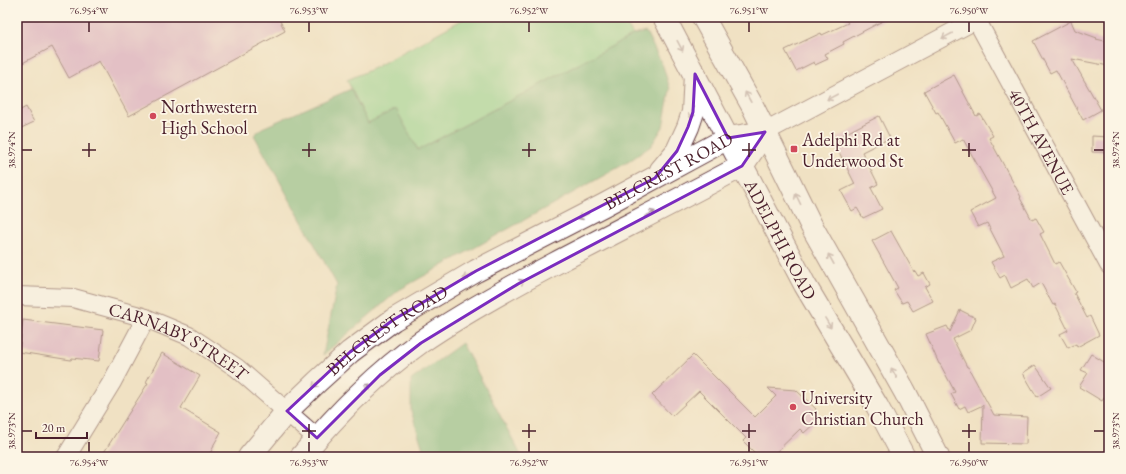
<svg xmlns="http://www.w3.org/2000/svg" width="1126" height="474" font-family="'EB Garamond',serif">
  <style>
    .green { fill: #8cd48f; stroke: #6b7a5d }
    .forest { fill: #71b67a; stroke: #5e6a52 }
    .building { fill: #d398c8 }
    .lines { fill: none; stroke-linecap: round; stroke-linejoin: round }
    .street-casing { stroke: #633c42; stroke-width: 20 }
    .secondary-casing { stroke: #633c42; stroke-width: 24 }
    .street { stroke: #fff; stroke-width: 18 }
    .secondary { stroke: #fff; stroke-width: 22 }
    .oneway { stroke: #ae9aa0 }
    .marked { fill: none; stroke: #7b2cbf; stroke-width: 3; stroke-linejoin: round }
    .ticks { fill: none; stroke: #4a1f2b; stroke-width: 1.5 }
    .poi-dot { fill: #d1495b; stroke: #fcf5e5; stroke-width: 1.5 }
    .labels { text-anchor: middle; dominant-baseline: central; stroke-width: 3.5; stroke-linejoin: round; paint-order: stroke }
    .poi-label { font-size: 18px; fill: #4a1f2b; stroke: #fcf5e5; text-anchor: start }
    .street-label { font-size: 18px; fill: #4a1f2b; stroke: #fcf5e5 }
    .neatline { fill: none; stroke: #4a1f2b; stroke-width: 1.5 }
    .ticks-label { font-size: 10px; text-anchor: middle; fill: #4a1f2b }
  </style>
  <rect width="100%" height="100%" fill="#fcf5e5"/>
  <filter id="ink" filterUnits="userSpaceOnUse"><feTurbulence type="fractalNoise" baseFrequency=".025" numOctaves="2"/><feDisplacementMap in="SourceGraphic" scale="8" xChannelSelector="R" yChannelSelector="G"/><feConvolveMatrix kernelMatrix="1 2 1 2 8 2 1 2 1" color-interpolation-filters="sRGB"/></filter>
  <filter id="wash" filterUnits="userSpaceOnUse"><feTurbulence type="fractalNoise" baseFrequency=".012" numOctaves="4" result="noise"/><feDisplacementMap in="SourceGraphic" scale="16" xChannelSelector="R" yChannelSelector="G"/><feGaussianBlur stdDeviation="0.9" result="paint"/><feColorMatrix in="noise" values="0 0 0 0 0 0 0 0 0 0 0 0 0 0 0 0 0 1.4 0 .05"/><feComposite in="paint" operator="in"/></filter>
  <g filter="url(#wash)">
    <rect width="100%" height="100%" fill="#f0e1c3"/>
    <path class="green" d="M 467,17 L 622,17 L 633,35 L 418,150 L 396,110 L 368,123 L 347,80 L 374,68 Z"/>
    <path class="forest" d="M 646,32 L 663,66 L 670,89 L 663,127 L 651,146 L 628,162 L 399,290 L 323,355 L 337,285 L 254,135 L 262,128 L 351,89 L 368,123 L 396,109 L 418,150 L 633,35 Z
      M 462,343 L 522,457 L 427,457 L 424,452 L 411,411 L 411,380 Z"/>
    <g id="blocks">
      <path class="building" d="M 17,17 L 278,17 L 285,31 L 129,116 L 99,61 L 69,78 L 52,47 L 17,66 Z
        M 844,17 L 890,17 L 843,42 L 844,44 L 825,54 L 828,59 L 815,65 L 814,62 L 796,71 L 785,50 L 821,33 L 822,35 L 848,23 Z
        M 1071,21 L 1075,30 L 1097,38 L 1096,39 L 1109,42 L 1109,66 L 1072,59 L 1101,110 L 1083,120 L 1056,70 L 1050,73 L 1033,41 Z
        M 954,75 L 976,116 L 980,114 L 993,136 L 989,138 L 1021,197 L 1020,198 L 1032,220 L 1036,218 L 1044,232 L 1040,234 L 1055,264 L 1059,262 L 1076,292 L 1074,293 L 1087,318 L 1090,316 L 1099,335 L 1077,347 L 1076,344 L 1068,348 L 1060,334 L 1068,330 L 1055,304 L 1053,305 L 1041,283 L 1033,288 L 1028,279 L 1011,288 L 1005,275 L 1000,278 L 991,262 L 1004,256 L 987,223 L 978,227 L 970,212 L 996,198 L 963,139 L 955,143 L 938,112 L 936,113 L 924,91 Z
        M 26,107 L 34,122 L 17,130 L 17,112 Z
        M 879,116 L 890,138 L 862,152 L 878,184 L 871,188 L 882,209 L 863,218 L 857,208 L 852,211 L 841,191 L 855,184 L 833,140 Z
        M 1092,136 L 1109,137 L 1109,152 L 1092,152 Z
        M 891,231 L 914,272 L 915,271 L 918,276 L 924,273 L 930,284 L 925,287 L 933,301 L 913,311 L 907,301 L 902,303 L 894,290 L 898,288 L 872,241 Z
        M 960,310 L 976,318 L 971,330 L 953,339 L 967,367 L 968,367 L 994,415 L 1027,417 L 1026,444 L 982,443 L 983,405 L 968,412 L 965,406 L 959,409 L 951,394 L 955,392 L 940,364 L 939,364 L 926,334 L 947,326 L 950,332 Z
        M 23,320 L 103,330 L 99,361 L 72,358 L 71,360 L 19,352 Z
        M 162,353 L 200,376 L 181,408 L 221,432 L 213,446 L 214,446 L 208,457 L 101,457 L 148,383 L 146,382 Z
        M 1091,354 L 1109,365 L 1109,390 L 1102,401 L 1079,387 L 1088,373 L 1081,370 Z
        M 693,355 L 755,417 L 776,396 L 768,388 L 796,390 L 816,409 L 815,423 L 804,433 L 800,429 L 771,457 L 759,457 L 743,441 L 746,438 L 699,391 L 672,416 L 652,395 Z
        M 1035,365 L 1051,388 L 1037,397 L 1023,373 Z"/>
    </g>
  </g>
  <g filter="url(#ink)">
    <use href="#blocks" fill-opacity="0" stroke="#633c42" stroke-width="1"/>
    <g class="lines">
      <g class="street-casing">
        <g id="street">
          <path id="s1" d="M 975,17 L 1109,265"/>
          <path d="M 765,132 L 981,17"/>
          <path id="s2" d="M 17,296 L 73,298 L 143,317 L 189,336 L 237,368 L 317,438"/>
          <path d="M 66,457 L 112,382 L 146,318"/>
        </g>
      </g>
      <g class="secondary-casing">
        <g id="secondary">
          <path id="s3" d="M 664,17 L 805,285 L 877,406 L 904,457"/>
          <path d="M 703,17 L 753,107 L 811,225 L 905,392 L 938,457"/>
          <path d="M 661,170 L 677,151 L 688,127 L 693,112 L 695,74"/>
          <path id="s4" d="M 249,457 L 287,411 L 317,382 L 350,352 L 393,320 L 476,271 L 604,205 L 728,138 L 765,132"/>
          <path d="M 301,457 C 336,415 376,374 421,342 C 463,313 509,288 554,264 C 617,231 680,199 742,166 L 765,132"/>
        </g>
      </g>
      <use href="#street" class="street"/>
      <use href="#secondary" class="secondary"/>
    </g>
    <defs><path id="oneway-shaft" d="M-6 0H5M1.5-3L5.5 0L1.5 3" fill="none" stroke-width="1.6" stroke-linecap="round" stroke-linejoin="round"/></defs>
    <g class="oneway">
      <use href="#oneway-shaft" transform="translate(947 36) rotate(152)"/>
      <use href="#oneway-shaft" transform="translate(680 46) rotate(62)"/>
      <use href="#oneway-shaft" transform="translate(748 97) rotate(-119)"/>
      <use href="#oneway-shaft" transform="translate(832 97) rotate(152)"/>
      <use href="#oneway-shaft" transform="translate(692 113) rotate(102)"/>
      <use href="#oneway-shaft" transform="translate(798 199) rotate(-116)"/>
      <use href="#oneway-shaft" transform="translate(650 214) rotate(-27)"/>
      <use href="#oneway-shaft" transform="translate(583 216) rotate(153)"/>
      <use href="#oneway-shaft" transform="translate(831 259) rotate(-119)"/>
      <use href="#oneway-shaft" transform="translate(468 276) rotate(150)"/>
      <use href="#oneway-shaft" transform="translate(519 283) rotate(-29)"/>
      <use href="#oneway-shaft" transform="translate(828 323) rotate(59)"/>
      <use href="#oneway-shaft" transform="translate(894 373) rotate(-119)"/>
      <use href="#oneway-shaft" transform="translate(317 383) rotate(137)"/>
      <use href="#oneway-shaft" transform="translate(366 388) rotate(-44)"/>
    </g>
  </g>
  <path d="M0 0H1126V474H0ZM 695,74 L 728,138 L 765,132 L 742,166 L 518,284 L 421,343 L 380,375 L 317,438 L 287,411 L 350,352 L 393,320 L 476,271 L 655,178 L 677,151 L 688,127 L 693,112 Z" fill="#f0e1c3" fill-opacity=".55" fill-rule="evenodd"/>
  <path class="marked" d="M 695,74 L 728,138 L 765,132 L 742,166 L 518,284 L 421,343 L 380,375 L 317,438 L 287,411 L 350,352 L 393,320 L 476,271 L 655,178 L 677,151 L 688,127 L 693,112 Z"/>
  <path class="ticks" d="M 89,22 L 89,32M 309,22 L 309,32M 529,22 L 529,32M 749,22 L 749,32M 969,22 L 969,32M 89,143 L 89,157M 309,143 L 309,157M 529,143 L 529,157M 749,143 L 749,157M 969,143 L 969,157M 22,150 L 32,150M 82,150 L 96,150M 302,150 L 316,150M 522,150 L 536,150M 742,150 L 756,150M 962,150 L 976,150M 1094,150 L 1104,150M 309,424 L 309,438M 529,424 L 529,438M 749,424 L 749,438M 969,424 L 969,438M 22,431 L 32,431M 302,431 L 316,431M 522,431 L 536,431M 742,431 L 756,431M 962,431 L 976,431M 1094,431 L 1104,431M 89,442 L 89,452M 309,442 L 309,452M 529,442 L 529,452M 749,442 L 749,452M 969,442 L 969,452"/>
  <g class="poi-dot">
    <circle cx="153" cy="116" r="4"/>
    <rect x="790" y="145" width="8" height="8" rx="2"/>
    <circle cx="793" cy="407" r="4"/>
  </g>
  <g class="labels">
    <g class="poi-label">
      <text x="161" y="106">Northwestern<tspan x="161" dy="21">High School</tspan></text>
      <text x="802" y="139">Adelphi Rd at<tspan x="802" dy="21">Underwood St</tspan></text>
      <text x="801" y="397">University<tspan x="801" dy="21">Christian Church</tspan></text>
    </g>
    <g class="street-label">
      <text stroke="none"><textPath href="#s1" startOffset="141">40TH AVENUE</textPath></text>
      <text stroke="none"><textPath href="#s4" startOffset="513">BELCREST ROAD</textPath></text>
      <text stroke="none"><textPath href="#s3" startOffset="251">ADELPHI ROAD</textPath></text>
      <text stroke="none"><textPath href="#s4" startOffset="189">BELCREST ROAD</textPath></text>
      <text stroke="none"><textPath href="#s2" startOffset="171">CARNABY STREET</textPath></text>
    </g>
  </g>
  <rect width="1126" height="474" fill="none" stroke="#fcf5e5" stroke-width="44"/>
  <path d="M36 432v6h51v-6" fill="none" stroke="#4a1f2b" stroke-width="2"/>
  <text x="42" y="432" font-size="12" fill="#4a1f2b" stroke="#fcf5e5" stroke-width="3" paint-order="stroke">20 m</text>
  <rect x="22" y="22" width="1082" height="430" class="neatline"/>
  <g class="ticks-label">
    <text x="89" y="14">76.954°W</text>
    <text x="309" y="14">76.953°W</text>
    <text x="529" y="14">76.952°W</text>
    <text x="749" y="14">76.951°W</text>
    <text x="969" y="14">76.950°W</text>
    <text transform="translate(11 150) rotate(-90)" y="4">38.974°N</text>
    <text transform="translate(1115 150) rotate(-90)" y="4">38.974°N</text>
    <text transform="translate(11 431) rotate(-90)" y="4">38.973°N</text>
    <text transform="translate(1115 431) rotate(-90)" y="4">38.973°N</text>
    <text x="89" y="466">76.954°W</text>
    <text x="309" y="466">76.953°W</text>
    <text x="529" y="466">76.952°W</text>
    <text x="749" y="466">76.951°W</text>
    <text x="969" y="466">76.950°W</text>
  </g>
</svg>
